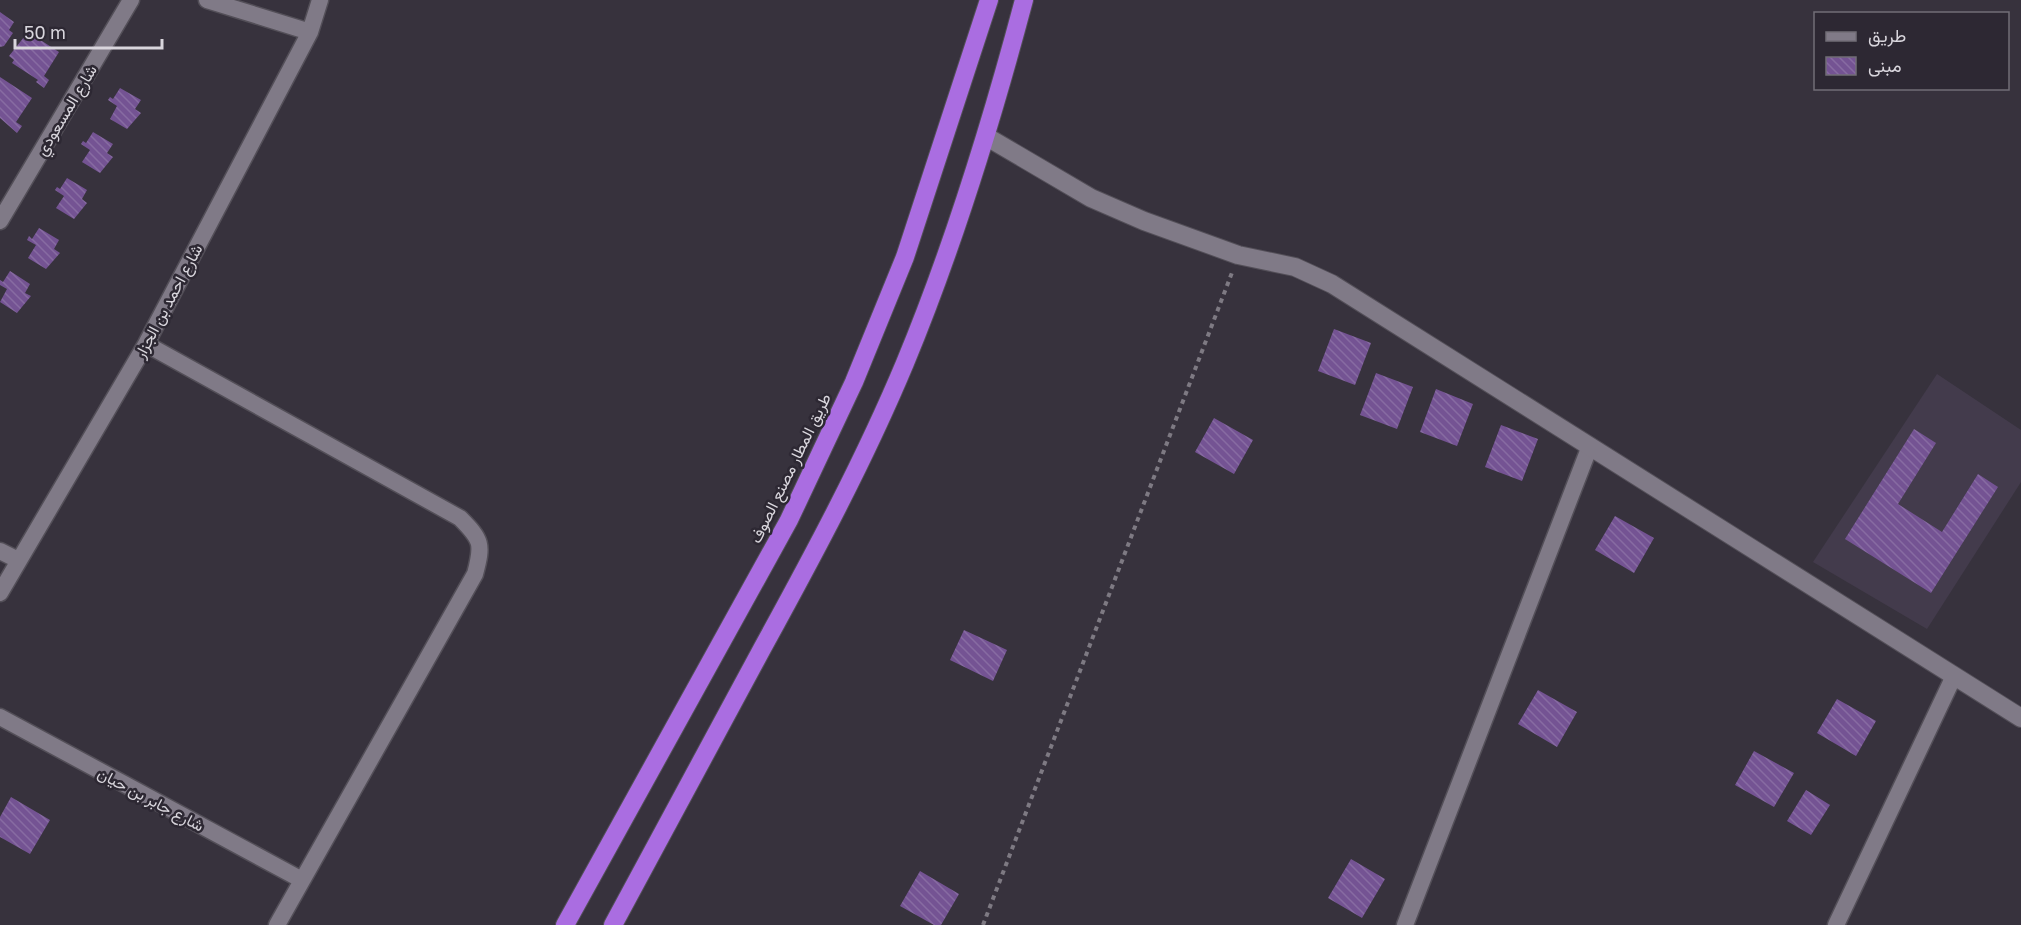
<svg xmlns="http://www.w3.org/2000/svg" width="2021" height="925" font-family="'Golos Text',Vazirmatn,sans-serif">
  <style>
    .built { fill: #433b4c }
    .building { fill: url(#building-back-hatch) }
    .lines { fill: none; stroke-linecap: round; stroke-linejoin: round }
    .street-casing { stroke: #534f58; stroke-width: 19 }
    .secondary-casing { stroke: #534f58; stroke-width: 20 }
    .highway-casing { stroke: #534f58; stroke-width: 20 }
    .path { stroke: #7e7a83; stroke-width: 4; stroke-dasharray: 4.5 4.5; stroke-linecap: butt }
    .street { stroke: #807a87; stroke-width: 16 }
    .secondary { stroke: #807a87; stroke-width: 18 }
    .highway { stroke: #aa6de1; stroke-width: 18 }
    .labels { text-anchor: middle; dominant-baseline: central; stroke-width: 5; stroke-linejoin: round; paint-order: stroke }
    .street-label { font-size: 16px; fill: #d9d6dd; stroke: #2d2833 }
  </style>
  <defs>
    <pattern id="building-back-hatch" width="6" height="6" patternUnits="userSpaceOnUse" patternTransform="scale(1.5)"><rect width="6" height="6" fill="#745393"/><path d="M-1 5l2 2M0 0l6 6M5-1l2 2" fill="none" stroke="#876ba2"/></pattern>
  </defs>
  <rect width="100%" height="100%" fill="#37323d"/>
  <path class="built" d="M 1937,374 L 2021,430 L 2021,482 L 1927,629 L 1813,562 Z"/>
  <path class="building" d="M 0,12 L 14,22 L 9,30 L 13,33 L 4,46 L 0,47 Z
    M 28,32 L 59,52 L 44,76 L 49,80 L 44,88 L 36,82 L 38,80 L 12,63 L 14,60 L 9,56 Z
    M 0,77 L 32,98 L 16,122 L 22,126 L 17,133 L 0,118 Z
    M 120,88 L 141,100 L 135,109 L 141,113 L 127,129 L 110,119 L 117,106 L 108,100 L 110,97 L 113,99 Z
    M 93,132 L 113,144 L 107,153 L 113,157 L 100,173 L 82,162 L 90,150 L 81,144 L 83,141 L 86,143 Z
    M 67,178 L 87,190 L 82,199 L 87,203 L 74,219 L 56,208 L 64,196 L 55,190 L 57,187 L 60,189 Z
    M 39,228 L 59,240 L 54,249 L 60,253 L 46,269 L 28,258 L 36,245 L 27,240 L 29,236 L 32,239 Z
    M 10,271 L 30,284 L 25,293 L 31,296 L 17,313 L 0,302 L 7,289 L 0,285 L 0,280 L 3,282 Z
    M 1334,329 L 1371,343 L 1355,385 L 1318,371 Z
    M 1376,373 L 1413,387 L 1397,429 L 1360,415 Z
    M 1436,389 L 1473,404 L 1457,446 L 1420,432 Z
    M 1214,418 L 1253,440 L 1234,474 L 1195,452 Z
    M 1501,425 L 1538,439 L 1522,481 L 1485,467 Z
    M 1914,429 L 1936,443 L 1898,504 L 1942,532 L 1978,474 L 1998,487 L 1931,593 L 1845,539 Z
    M 1615,516 L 1654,538 L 1634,573 L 1595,550 Z
    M 964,630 L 1007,650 L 993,681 L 950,660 Z
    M 1538,690 L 1577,712 L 1557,747 L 1518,724 Z
    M 1837,699 L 1876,721 L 1856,756 L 1817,733 Z
    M 1754,751 L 1794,773 L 1774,807 L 1735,785 Z
    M 1806,790 L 1830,805 L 1811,835 L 1787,821 Z
    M 11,797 L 50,820 L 30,854 L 0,837 L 0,817 Z
    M 1351,859 L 1385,879 L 1362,918 L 1328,898 Z
    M 920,871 L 959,894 L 941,925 L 934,925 L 900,906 Z"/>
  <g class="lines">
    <g class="street-casing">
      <path id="street" d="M 207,0 L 310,32
        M 0,221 L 131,0
        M 146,344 L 460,518 C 482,540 483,544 475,574 L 277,925
        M 0,551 L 18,560
        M 0,593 L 146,344 L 310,32 L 320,0
        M 0,717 L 302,880
        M 1405,925 L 1590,446
        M 1836,925 L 1954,676"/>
    </g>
    <g class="secondary-casing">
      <path id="secondary" d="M 987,137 L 1091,198 L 1144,221 L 1238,255 L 1295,267 L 1332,284 L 2021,718"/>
    </g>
    <g class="highway-casing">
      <path id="highway" d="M 565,925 L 789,520 L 854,382 L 905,257 L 989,0
        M 613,925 C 663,832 713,739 763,647 C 814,554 864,461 905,363 C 954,245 991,124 1024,0"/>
    </g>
    <path class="path" d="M 983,925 L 1233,270"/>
    <use href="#street" class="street"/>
    <use href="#secondary" class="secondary"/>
    <use href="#highway" class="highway"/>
  </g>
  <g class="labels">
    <g class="street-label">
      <text transform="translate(66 110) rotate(-59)">شارع المسعودي</text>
      <text transform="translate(168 301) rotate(-62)">شارع احمد بن الجزار</text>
      <text transform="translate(790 468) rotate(-64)">طريق المطار مصنع الصوف</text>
      <text transform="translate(151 799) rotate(28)">شارع جابر بن حيان</text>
    </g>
  </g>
  <rect x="1814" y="12" width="195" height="78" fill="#2d2833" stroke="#726e77" stroke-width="1.5"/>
  <rect x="1826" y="32" width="30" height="9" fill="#807a87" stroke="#726e77" stroke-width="1.5"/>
  <text x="1868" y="42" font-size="18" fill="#d9d6dd">طريق</text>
  <rect x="1826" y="57" width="30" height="18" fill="url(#building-back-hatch)" stroke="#726e77" stroke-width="1.5"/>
  <text x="1868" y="72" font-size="18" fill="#d9d6dd">مبنى</text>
  <path d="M15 39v9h147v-9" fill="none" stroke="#d9d6dd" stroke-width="3"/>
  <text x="24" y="39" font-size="18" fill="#d9d6dd" stroke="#2d2833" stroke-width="4.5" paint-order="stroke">50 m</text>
</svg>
